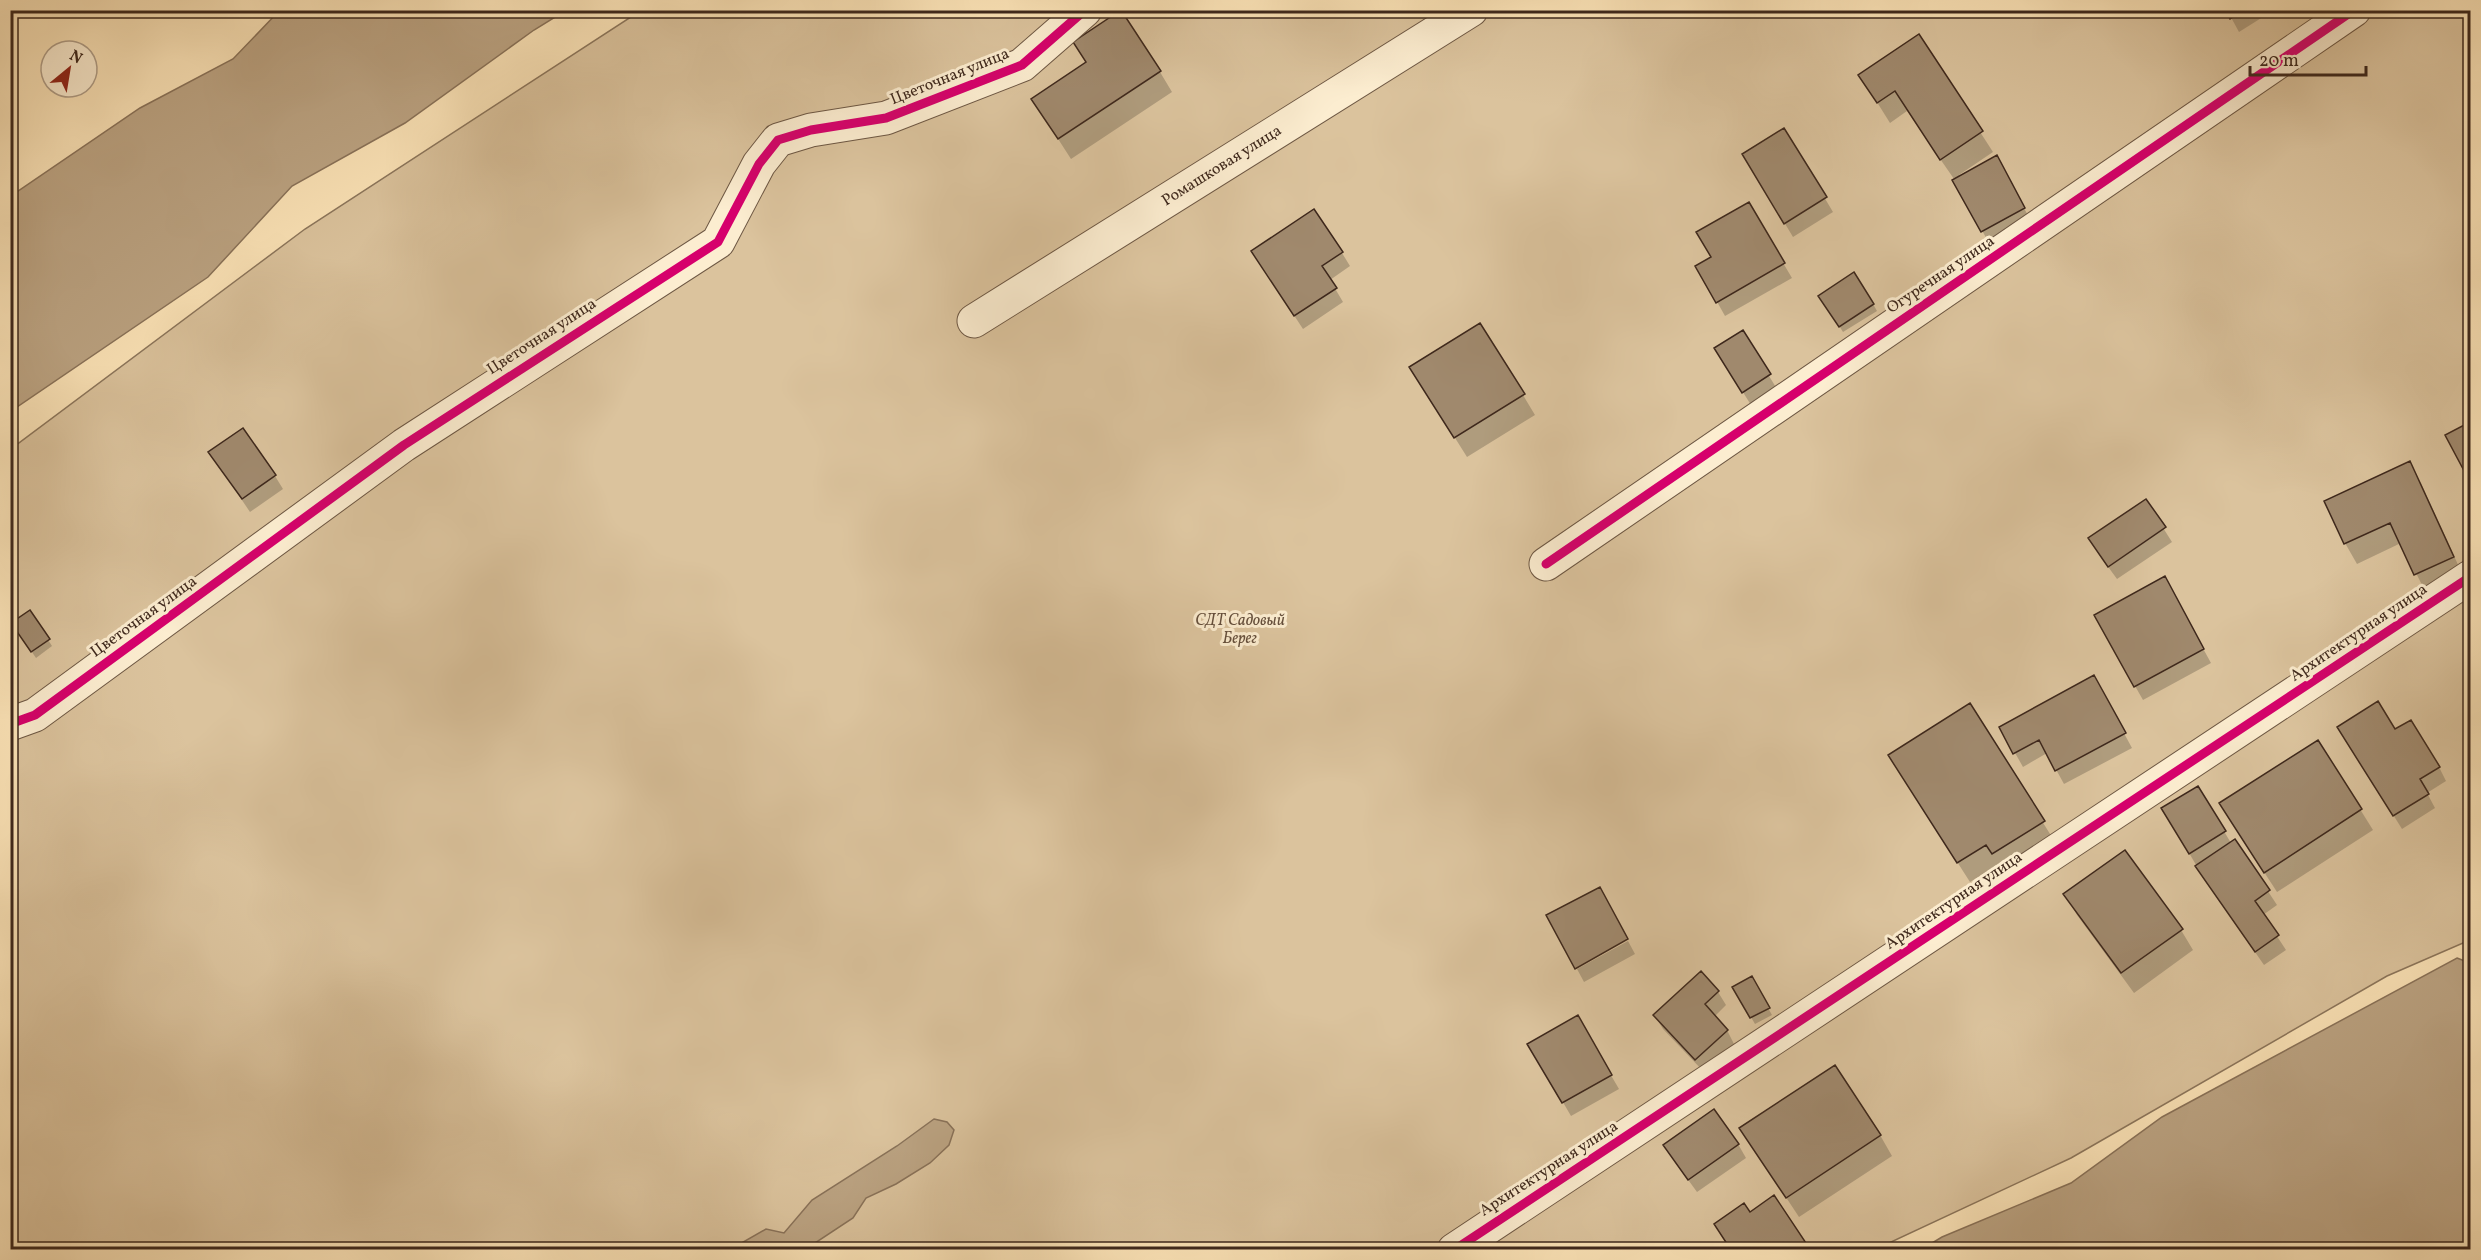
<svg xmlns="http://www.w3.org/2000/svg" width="2481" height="1260" font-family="Vollkorn,serif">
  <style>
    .green { fill: #dbc39d; stroke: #8c765c; stroke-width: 1.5 }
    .water { fill: #bba382; stroke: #897259; stroke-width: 1.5 }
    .shadow { fill: #0003 }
    .building { fill: #a0896d; stroke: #3e281c; stroke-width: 1.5 }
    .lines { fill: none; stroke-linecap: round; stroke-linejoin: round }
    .minor-casing { stroke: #6d5743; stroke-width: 35 }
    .minor { stroke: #fcedd0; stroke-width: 33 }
    .cycleway-casing { stroke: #fcedd0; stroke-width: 13 }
    .cycleway { stroke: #d6006c; stroke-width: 9 }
    .labels { text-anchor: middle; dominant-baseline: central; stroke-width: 6; stroke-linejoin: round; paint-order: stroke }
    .street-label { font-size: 16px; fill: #3e281c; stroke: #fcedd0 }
    .park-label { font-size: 16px; font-style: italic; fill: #654f3c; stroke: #fcedd0 }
  </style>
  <rect width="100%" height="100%" fill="#fbe3b7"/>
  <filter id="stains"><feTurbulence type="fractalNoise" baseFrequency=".00333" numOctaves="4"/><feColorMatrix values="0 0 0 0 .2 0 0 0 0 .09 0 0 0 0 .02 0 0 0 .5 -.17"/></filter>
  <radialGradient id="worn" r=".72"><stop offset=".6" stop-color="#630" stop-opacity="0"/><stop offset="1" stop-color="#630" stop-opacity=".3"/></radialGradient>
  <path class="green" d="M 640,11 L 2470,11 L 2470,940 L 2387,976 L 2071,1158 L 1874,1250 L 11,1250 L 11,449 L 305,229 Z"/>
  <path class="water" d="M 279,11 L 565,11 L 534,30 L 405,123 L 292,186 L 208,277 L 11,411 L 11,196 L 140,108 L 233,59 Z
    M 2457,958 L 2470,963 L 2470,1249 L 1922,1249 L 1942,1237 L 2071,1183 L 2162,1117 Z
    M 934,1119 L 947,1122 L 954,1130 L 949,1145 L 930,1163 L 896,1184 L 866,1198 L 853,1218 L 806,1249 L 731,1249 L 766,1229 L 784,1233 L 812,1200 L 897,1146 Z"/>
  <path class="shadow" d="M 2227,10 L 2274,10 L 2239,32 Z
    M 1918,36 L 1993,152 L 1959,175 L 1961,177 L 2004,171 L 2032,223 L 1990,245 L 1954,179 L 1907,111 L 1890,123 L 1860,75 Z
    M 1160,72 L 1172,92 L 1071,159 L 1033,100 Z
    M 1784,130 L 1833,212 L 1793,237 L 1744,155 Z
    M 1748,204 L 1792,278 L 1725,316 L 1697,266 L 1713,257 Z
    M 1342,253 L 1350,266 L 1330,280 L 1343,302 L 1303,329 L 1261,265 Z
    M 1824,302 L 1873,304 L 1877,311 L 1843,332 Z
    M 1742,332 L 1777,389 L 1751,405 L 1724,362 Z
    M 1423,387 L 1523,395 L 1535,415 L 1467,457 Z
    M 2470,423 L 2470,479 L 2447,436 Z
    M 210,453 L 275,476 L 283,489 L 250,512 Z
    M 2409,463 L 2421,483 L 2464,578 L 2427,595 L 2401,543 L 2357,564 L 2345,543 Z
    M 2146,501 L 2172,542 L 2117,579 L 2098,553 Z
    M 2172,592 L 2211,663 L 2143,700 L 2135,686 Z
    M 30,612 L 52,646 L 36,658 L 17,630 Z
    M 2101,691 L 2132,748 L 2064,784 L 2047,753 L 2023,767 L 2001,728 Z
    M 1970,705 L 2055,842 L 2005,874 L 1999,864 L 1970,882 L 1902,776 Z
    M 2395,731 L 2439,767 L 2446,781 L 2427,793 L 2435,808 L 2402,829 L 2347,741 Z
    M 2318,742 L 2373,830 L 2277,892 L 2233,824 Z
    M 2198,788 L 2231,843 L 2235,841 L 2277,905 L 2263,915 L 2286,950 L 2264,965 L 2205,880 L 2163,809 Z
    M 2065,894 L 2181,930 L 2193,950 L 2134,993 L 2077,915 Z
    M 1628,941 L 1635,954 L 1584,982 L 1577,969 Z
    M 1751,978 L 1772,1015 L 1755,1024 L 1734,988 Z
    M 1718,992 L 1726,1005 L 1714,1017 L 1727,1030 L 1734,1044 L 1704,1072 L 1663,1029 L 1655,1016 Z
    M 1577,1017 L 1619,1089 L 1571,1116 L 1529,1044 Z
    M 1741,1129 L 1880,1135 L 1892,1156 L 1799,1217 Z
    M 1738,1144 L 1746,1158 L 1697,1192 L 1673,1159 Z"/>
  <path class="building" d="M 1121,10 L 1161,71 L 1058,139 L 1031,99 L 1086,62 L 1073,42 Z
    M 2225,10 L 2244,10 L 2230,19 Z
    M 1919,34 L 1983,131 L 1940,160 L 1895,91 L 1877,103 L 1858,75 Z
    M 1784,128 L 1827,197 L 1784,224 L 1742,154 Z
    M 1997,155 L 2025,208 L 1981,232 L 1952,180 Z
    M 1749,202 L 1785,263 L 1716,303 L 1695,266 L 1711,257 L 1696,232 Z
    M 1314,209 L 1343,252 L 1322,266 L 1337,288 L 1294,316 L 1251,251 Z
    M 1854,272 L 1874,304 L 1839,327 L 1818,296 Z
    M 1480,323 L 1525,394 L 1454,438 L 1409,367 Z
    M 1743,330 L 1771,374 L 1742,393 L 1714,348 Z
    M 2470,422 L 2470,482 L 2445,435 Z
    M 243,428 L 276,475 L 242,499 L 208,452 Z
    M 2410,461 L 2454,557 L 2414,575 L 2390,523 L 2344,544 L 2324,501 Z
    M 2146,499 L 2166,527 L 2108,567 L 2088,538 Z
    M 2165,576 L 2204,649 L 2134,687 L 2094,615 Z
    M 30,610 L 50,639 L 31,652 L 11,623 Z
    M 2094,675 L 2126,733 L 2055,771 L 2039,740 L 2013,754 L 1999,727 Z
    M 2378,701 L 2395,729 L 2411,720 L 2440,767 L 2420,779 L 2429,794 L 2393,816 L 2337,727 Z
    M 1970,703 L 2045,821 L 1992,854 L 1986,845 L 1957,863 L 1888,755 Z
    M 2318,740 L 2362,809 L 2264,873 L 2219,803 Z
    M 2198,786 L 2226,831 L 2189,854 L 2161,808 Z
    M 2235,839 L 2270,890 L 2255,901 L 2279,935 L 2255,952 L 2195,866 Z
    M 2125,850 L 2183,929 L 2121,973 L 2063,894 Z
    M 1600,887 L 1628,939 L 1575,969 L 1546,915 Z
    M 1701,971 L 1719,991 L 1705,1004 L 1728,1030 L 1695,1060 L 1653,1015 Z
    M 1752,976 L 1770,1008 L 1750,1018 L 1732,987 Z
    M 1578,1015 L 1612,1075 L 1562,1103 L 1527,1044 Z
    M 1835,1065 L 1881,1135 L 1786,1198 L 1739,1128 Z
    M 1714,1109 L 1739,1144 L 1688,1180 L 1663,1145 Z
    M 1774,1195 L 1808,1246 L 1802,1250 L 1731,1250 L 1714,1224 L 1744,1203 L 1750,1212 Z"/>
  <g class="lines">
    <g class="minor-casing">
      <path id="minor" d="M 974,321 L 1471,10
        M 1546,564 L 2354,10
        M 10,724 L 35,715 L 404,445 L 718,242 L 759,164 L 778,140 L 811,130 L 886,118 L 1022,65 L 1085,10
        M 1454,1250 L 2470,577"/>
    </g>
    <use href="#minor" class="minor"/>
    <g class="cycleway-casing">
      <path id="cycleway" d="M 1546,564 L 2354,10
        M 10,724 L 35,715 L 404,445 L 718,242 L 759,164 L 778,140 L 811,130 L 886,118 L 1022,65 L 1085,10
        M 1454,1250 L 2470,577"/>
    </g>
    <use href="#cycleway" class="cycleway"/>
  </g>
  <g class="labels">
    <g class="street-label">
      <text transform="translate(950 77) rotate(-22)">Цветочная улица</text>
      <text transform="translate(1222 166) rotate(-32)">Ромашковая улица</text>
      <text transform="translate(1941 275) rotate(-34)">Огуречная улица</text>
      <text transform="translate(542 337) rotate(-33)">Цветочная улица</text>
      <text transform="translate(144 617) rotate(-36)">Цветочная улица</text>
      <text transform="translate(2359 633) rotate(-34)">Архитектурная улица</text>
      <text transform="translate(1954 901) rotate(-34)">Архитектурная улица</text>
      <text transform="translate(1549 1169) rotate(-33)">Архитектурная улица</text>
    </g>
    <g class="park-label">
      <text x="1240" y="621">СДТ Садовый<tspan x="1240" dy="18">Берег</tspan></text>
    </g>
  </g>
  <rect width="2481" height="1260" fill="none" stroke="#fbe3b7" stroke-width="36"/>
  <rect x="12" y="12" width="2457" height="1236" fill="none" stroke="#3e281c" stroke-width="3"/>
  <rect x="18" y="18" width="2445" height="1224" fill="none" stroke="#3e281c" stroke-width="1.5"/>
  <g transform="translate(69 69) rotate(30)"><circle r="28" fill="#fcedd0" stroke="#b09e88" stroke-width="1.5"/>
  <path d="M0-4.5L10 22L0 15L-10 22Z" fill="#8f2418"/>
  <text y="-9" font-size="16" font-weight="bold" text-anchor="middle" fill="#3e281c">N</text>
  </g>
  <path d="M2250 66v9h116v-9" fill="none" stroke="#3e281c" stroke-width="3"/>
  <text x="2259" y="66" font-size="18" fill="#3e281c" stroke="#fcedd0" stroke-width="4.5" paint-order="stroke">20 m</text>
  <rect width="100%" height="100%" filter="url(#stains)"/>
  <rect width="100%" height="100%" fill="url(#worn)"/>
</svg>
